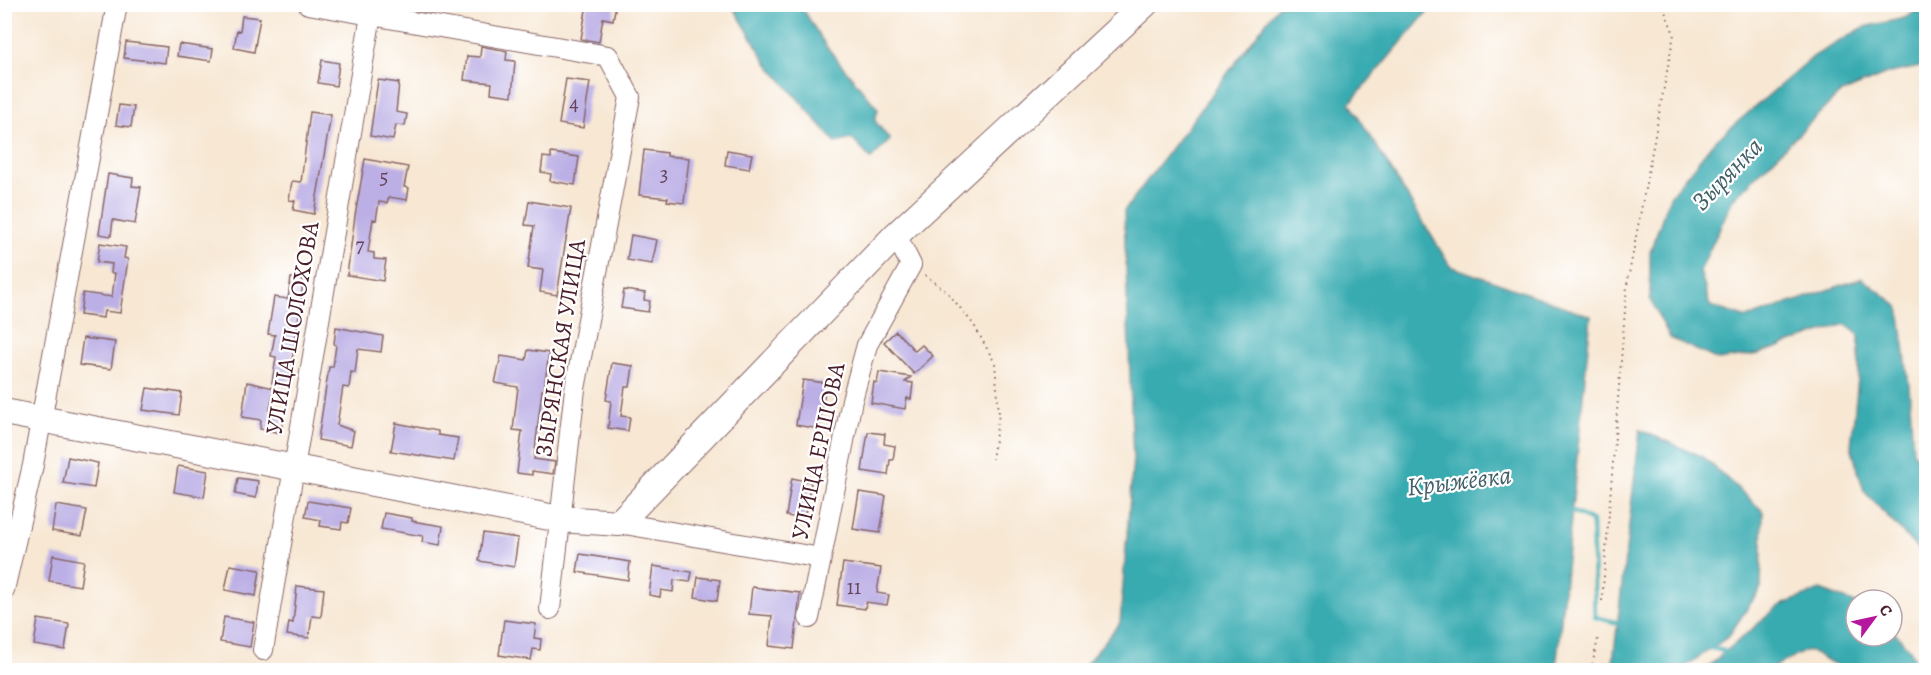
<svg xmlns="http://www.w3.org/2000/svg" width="1931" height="675" font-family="Alegreya,serif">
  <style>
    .water { fill: #39abb1; stroke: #42656e; stroke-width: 1.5 }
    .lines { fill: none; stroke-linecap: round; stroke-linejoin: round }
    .stream { stroke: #39abb1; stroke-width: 4.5 }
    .building { fill: #bbafe5 }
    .minor-casing { stroke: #876566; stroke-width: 22 }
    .major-casing { stroke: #876566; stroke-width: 28 }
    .path { stroke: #876566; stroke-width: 2; stroke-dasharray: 1.5 4.5; stroke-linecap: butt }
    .minor { stroke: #fff; stroke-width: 20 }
    .major { stroke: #fff; stroke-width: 26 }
    .labels { text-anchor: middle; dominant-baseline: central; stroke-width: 4.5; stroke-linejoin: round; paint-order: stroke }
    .number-label { font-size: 21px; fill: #66435a }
    .street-label { font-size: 24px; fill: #4a1f2b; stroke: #fff }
    .water-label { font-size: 26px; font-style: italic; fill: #425e67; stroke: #fff }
  </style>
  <rect width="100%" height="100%" fill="#fff"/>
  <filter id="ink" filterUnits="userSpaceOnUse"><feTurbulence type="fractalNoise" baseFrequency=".0167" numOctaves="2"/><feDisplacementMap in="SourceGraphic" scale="12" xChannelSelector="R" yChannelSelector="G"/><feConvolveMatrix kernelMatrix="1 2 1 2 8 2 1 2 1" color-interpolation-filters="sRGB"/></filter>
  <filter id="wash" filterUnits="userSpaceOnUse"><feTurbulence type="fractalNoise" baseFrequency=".008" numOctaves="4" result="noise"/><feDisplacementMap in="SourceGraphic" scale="24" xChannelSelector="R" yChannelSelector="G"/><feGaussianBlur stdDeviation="1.35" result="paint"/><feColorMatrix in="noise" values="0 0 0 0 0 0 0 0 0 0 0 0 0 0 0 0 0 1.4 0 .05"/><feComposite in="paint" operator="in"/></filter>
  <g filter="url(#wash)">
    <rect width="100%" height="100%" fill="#f7e7d3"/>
    <path class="water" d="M 732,5 L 800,5 L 826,46 L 878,109 L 875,121 L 890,140 L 871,159 L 852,139 L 836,143 L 767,63 Z
      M 1279,5 L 1433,5 L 1350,103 L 1450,266 L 1591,316 L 1556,670 L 1081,670 L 1120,623 L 1133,459 L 1124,211 Z
      M 1926,5 L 1926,66 L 1889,73 L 1839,94 L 1733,199 L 1700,271 L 1710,306 L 1747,318 L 1862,278 L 1899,307 L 1909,385 L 1913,452 L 1926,468 L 1926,558 L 1864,491 L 1851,446 L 1859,369 L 1859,335 L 1845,324 L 1759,354 L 1718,360 L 1670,338 L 1650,299 L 1650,252 L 1670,196 L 1712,144 L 1814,56 L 1864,27 L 1905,18 Z
      M 1640,430 L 1703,457 L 1763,511 L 1761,588 L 1728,637 L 1680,670 L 1612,670 Z
      M 1820,590 L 1856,603 L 1856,636 L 1892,636 L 1892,630 L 1910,650 L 1919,670 L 1846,670 L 1807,650 L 1768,670 L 1704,670 L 1779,606 Z"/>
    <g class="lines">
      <path class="stream" d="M 1569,510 L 1592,521 L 1595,617 L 1623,624
        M 1707,647 L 1724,651 L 1727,657"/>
    </g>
    <g id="blocks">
      <path class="building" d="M 397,4 L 433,4 L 432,13 L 397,7 Z
        M 587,4 L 616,4 L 613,20 L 603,18 L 599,42 L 581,39 Z
        M 242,16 L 260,18 L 254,52 L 234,48 L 237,30 L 240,31 Z
        M 126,42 L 167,47 L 165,63 L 124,58 Z
        M 179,44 L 213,49 L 211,61 L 177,56 Z
        M 481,46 L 507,51 L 506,60 L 515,61 L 512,96 L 491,93 L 492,83 L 464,80 L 467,56 L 480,57 Z
        M 322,60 L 339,63 L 336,86 L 318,83 Z
        M 566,79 L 590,82 L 583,128 L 559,124 Z
        M 378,80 L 399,83 L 396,112 L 407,114 L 405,126 L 396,125 L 393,140 L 370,136 Z
        M 119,105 L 134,107 L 131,127 L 116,125 Z
        M 310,112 L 331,115 L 314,214 L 293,210 L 295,201 L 289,200 L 292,181 L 301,182 Z
        M 644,150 L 667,153 L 667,156 L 689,158 L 684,203 L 667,201 L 668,198 L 639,195 Z
        M 727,150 L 752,154 L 749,169 L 725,165 Z
        M 551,153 L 579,157 L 575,185 L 550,181 L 551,174 L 541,172 L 543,157 L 551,158 Z
        M 365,159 L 408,167 L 404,187 L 409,188 L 407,200 L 389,197 L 387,203 L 379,202 L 376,220 L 373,219 L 368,252 L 374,253 L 374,259 L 386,260 L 383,281 L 347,275 L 355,216 Z
        M 108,174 L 133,178 L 132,186 L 141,187 L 135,224 L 113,220 L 111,236 L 99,234 Z
        M 529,201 L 571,208 L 557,295 L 540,292 L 543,270 L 528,268 L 534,226 L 525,225 Z
        M 631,235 L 657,240 L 652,264 L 627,260 Z
        M 100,243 L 126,247 L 124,258 L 128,259 L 120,313 L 104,311 L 103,318 L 80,315 L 83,293 L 112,297 L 115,273 L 111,273 L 112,264 L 97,262 Z
        M 291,278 L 303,279 L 301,302 L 288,386 L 272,383 L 276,357 L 271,356 L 275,335 L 268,334 L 274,297 L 288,299 Z
        M 624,290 L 645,293 L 644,300 L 650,301 L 648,312 L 621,308 Z
        M 336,327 L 383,336 L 381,352 L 358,349 L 355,373 L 351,372 L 349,388 L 343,387 L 337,425 L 354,431 L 351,446 L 318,440 L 329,367 L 333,367 L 336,345 L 334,344 Z
        M 896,331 L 915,351 L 922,345 L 933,356 L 914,374 L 884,342 Z
        M 83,338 L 115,342 L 111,369 L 79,365 Z
        M 528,350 L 549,353 L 544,390 L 542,390 L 534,459 L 555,462 L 553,474 L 532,471 L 532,475 L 517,473 L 522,431 L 513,430 L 518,387 L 495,383 L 501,356 L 526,360 Z
        M 612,363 L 633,366 L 630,387 L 625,387 L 621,416 L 630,417 L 628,431 L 608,428 L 611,401 L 606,400 Z
        M 879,372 L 911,377 L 905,382 L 913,383 L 911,399 L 907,398 L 905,409 L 871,403 L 874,382 L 877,383 Z
        M 803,380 L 826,383 L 819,429 L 796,425 Z
        M 247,382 L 274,388 L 269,414 L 283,416 L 281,433 L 260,429 L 261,420 L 242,417 Z
        M 147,388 L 182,393 L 179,415 L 143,410 Z
        M 396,423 L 438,431 L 438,435 L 458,438 L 454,461 L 391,451 Z
        M 868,432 L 885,434 L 884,444 L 895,446 L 893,460 L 890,460 L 888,475 L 862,471 Z
        M 68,457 L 98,463 L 94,488 L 63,483 Z
        M 178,466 L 208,471 L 204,497 L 174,492 Z
        M 238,478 L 258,481 L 256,498 L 235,494 Z
        M 792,478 L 811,482 L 804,519 L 786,516 Z
        M 859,492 L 886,496 L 880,533 L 853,529 Z
        M 308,501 L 351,508 L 348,523 L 342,522 L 341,529 L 320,526 L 321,520 L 305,517 Z
        M 56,505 L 87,510 L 82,536 L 52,531 Z
        M 384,513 L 412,518 L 412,521 L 443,526 L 440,545 L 422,542 L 423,536 L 381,529 Z
        M 483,533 L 518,538 L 514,567 L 479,561 Z
        M 580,554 L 630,562 L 628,580 L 577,572 Z
        M 53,555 L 84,561 L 80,586 L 49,581 Z
        M 843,563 L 881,568 L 877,593 L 889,595 L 887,605 L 866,602 L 865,609 L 837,605 Z
        M 230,565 L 260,570 L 256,596 L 225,590 Z
        M 653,566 L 692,572 L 690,582 L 674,580 L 673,592 L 661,590 L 660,597 L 649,595 Z
        M 698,577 L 720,580 L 717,601 L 695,597 Z
        M 297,586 L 324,589 L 321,617 L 312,616 L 309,638 L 287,635 L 289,622 L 293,623 Z
        M 752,587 L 800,593 L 794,649 L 769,646 L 772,616 L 749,614 Z
        M 224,617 L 254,622 L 250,647 L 220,642 Z
        M 38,619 L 69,624 L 65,650 L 34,645 Z
        M 504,620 L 536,624 L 534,638 L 541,639 L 540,650 L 533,649 L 531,660 L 499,655 Z"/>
    </g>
  </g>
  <g filter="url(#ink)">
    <use href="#blocks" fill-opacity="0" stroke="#876566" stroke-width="1.5"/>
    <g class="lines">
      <g class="minor-casing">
        <path id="minor" d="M 308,4 L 608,56 L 630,97 L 575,389 L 550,609
          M 619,523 L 821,558 L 852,400 L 867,345 L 911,265 L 896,235
          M 4,590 L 33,465 L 117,4
          M 809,618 L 821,558
          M 263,650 L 371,15"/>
      </g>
      <g class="major-casing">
        <path id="major" d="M 4,412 L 560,519 L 619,523 L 896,235 L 1145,4"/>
      </g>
      <path class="path" d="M 925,275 L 948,293 L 974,325 L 995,363 L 999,414 L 992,459
        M 1602,601 L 1627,285 L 1674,34 L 1662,4
        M 1591,670 L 1598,639"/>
      <use href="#minor" class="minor"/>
      <use href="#major" class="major"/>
    </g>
  </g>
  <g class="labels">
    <g class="number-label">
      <text x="574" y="103">4</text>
      <text x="664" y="174">3</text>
      <text x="384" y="177">5</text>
      <text x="360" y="245">7</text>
      <text x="854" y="587">11</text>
    </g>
    <g class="street-label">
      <text transform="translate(292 328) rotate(-80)">УЛИЦА ШОЛОХОВА</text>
      <text transform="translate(560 348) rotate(-81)">ЗЫРЯНСКАЯ УЛИЦА</text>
      <text transform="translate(818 451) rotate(-78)">УЛИЦА ЕРШОВА</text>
    </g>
    <g class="water-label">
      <text transform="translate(1727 174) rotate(-46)">Зырянка</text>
      <text transform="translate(1459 481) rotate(-7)">Крыжёвка</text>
    </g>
  </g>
  <rect width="1931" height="675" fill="none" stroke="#fff" stroke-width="24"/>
  <g transform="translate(1874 618) rotate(57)"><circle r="28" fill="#ffffff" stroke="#b7a5aa" stroke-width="1.5"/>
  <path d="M0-4.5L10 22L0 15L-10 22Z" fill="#b5179e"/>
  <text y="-9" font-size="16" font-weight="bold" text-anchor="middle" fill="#4a1f2b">С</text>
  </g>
</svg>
